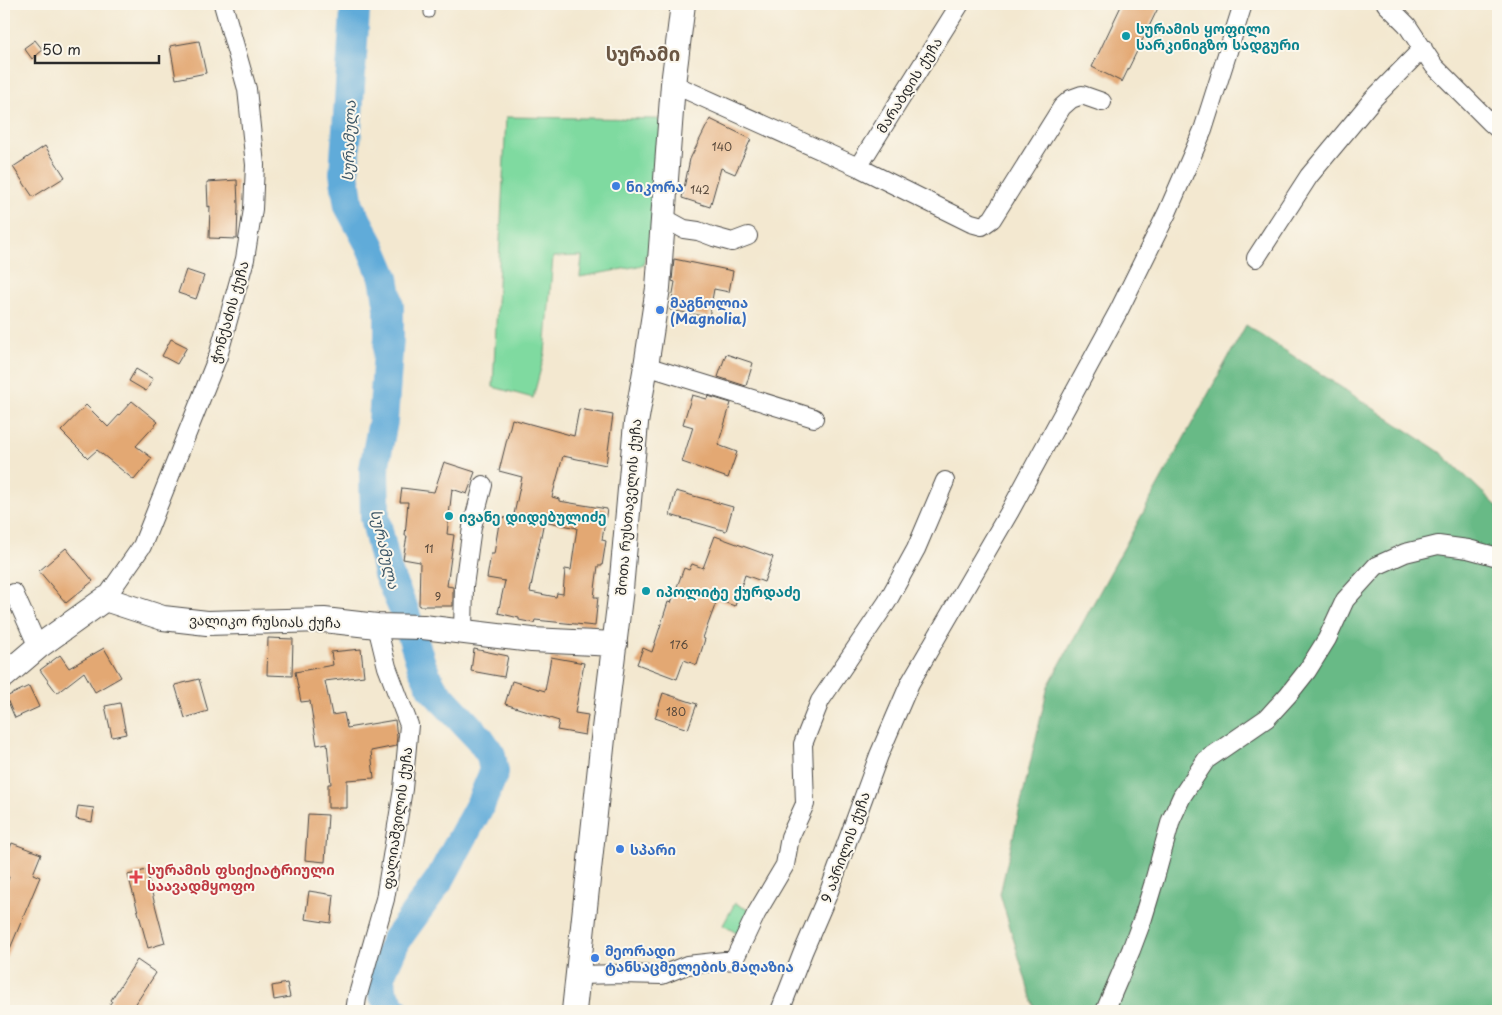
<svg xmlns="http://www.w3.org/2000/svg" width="1502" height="1015" font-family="'Playpen Sans','Noto Sans Georgian',sans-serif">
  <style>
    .green { fill: #7fdaa0; stroke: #558266 }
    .forest { fill: #67ba86; stroke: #497258 }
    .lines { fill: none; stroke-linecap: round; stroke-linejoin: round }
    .river { stroke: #61abd9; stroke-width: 30 }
    .building { fill: #e3a873; fill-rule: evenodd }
    .lane-casing { stroke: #494744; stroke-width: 11 }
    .street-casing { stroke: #494744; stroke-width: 20 }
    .secondary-casing { stroke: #494744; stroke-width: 26 }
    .lane { stroke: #fff; stroke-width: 9 }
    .street { stroke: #fff; stroke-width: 18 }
    .secondary { stroke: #fff; stroke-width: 24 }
    .culture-dot { fill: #0f9aa8; stroke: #fbf7ec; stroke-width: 2 }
    .shop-dot { fill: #3f7fe0; stroke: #fbf7ec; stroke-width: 2 }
    .health-dot { fill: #e0444e; stroke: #fbf7ec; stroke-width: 2 }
    .labels { text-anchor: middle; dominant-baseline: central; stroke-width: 4; stroke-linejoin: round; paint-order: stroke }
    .number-label { font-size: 11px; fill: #594a3d }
    .culture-label { font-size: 14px; font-weight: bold; fill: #0d838f; stroke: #fbf7ec; text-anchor: start }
    .street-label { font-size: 14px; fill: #2b2b2b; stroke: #fbf7ec }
    .shop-label { font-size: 14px; font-weight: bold; fill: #366cbe; stroke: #fbf7ec; text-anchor: start }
    .health-label { font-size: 14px; font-weight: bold; fill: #be3a42; stroke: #fbf7ec; text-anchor: start }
    .water-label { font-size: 15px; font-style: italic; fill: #3e5868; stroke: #fbf7ec }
    .district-label { font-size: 19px; font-weight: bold; fill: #6b5744; stroke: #fbf7ec }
  </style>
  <rect width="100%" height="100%" fill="#fbf7ec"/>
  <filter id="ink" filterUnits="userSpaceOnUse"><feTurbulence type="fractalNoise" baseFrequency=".02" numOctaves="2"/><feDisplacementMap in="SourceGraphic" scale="10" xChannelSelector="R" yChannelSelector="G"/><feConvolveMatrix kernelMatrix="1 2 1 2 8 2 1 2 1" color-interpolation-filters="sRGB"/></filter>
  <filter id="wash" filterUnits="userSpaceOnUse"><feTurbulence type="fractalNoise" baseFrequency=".0096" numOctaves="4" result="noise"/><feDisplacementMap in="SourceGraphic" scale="20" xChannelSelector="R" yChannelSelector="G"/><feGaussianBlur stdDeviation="1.12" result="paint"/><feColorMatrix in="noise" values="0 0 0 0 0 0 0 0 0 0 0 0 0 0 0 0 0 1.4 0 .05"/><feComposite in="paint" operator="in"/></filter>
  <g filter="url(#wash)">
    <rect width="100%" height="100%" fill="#f3e8d0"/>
    <path class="green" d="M 506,117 L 658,119 L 667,134 L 661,255 L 645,255 L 644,265 L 580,277 L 582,256 L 553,257 L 545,353 L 533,398 L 493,387 Z
      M 735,903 L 752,912 L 740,935 L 723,925 Z"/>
    <path class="forest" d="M 1246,325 L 1440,452 L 1498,507 L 1498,1011 L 1035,1011 L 1000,894 L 1048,686 Z"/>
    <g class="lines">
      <path class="river" d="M 357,4 L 355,12 L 344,173 L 349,206 L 370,245 L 384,278 L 389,307 L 389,337 L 383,421 L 374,469 L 375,517 L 388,574 L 404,610 L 422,667 L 433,689 L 480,739 L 491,755 L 494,772 L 481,803 L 440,879 L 396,940 L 380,976 L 383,995 L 395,1011"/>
    </g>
    <g id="blocks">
      <path class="building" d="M 1122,4 L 1160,4 L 1122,82 L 1092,67 Z
        M 35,40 L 43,50 L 32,59 L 24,48 Z
        M 199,41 L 206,73 L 176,79 L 170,46 Z
        M 710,119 L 751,139 L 735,174 L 721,168 L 710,207 L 682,198 L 690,159 Z
        M 45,146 L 65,177 L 33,197 L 13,167 Z
        M 237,180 L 238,206 L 237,239 L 209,238 L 210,206 L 208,207 L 207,182 Z
        M 674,259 L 733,271 L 729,292 L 714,289 L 709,317 L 670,310 L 675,282 L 672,281 Z
        M 186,270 L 204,276 L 196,299 L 178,293 Z
        M 171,339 L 187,347 L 177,364 L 162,356 Z
        M 726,354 L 753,363 L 746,386 L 718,377 Z
        M 136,369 L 153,379 L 146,391 L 129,381 Z
        M 692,395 L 707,399 L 708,396 L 731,403 L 718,445 L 737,452 L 728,478 L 682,462 L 693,427 L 683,424 Z
        M 132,401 L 158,422 L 136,446 L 152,458 L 134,480 L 97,450 L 88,458 L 61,431 L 86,405 L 108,427 Z
        M 579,409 L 613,415 L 606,465 L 563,456 L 552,497 L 559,499 L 559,501 L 607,509 L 602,540 L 606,541 L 602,566 L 598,566 L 594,597 L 598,597 L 595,626 L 535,620 L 534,623 L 519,620 L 519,618 L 498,613 L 505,581 L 487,578 L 491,554 L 494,554 L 500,517 L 513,519 L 522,477 L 499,471 L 512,419 L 574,436 ZM 544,521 L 577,528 L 571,570 L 565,569 L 563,594 L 557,593 L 556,597 L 530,592 Z
        M 444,462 L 475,472 L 467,494 L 452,489 L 447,534 L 454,535 L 447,586 L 453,587 L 453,606 L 419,606 L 420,562 L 403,559 L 407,536 L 405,536 L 408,502 L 400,502 L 402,488 L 434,492 Z
        M 676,491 L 733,507 L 726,531 L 670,515 Z
        M 715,536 L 773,557 L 764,582 L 745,575 L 735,606 L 717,600 L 703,638 L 705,639 L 697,665 L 684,660 L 677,679 L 637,664 L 643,648 L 652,652 L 668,602 L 671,603 L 684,568 L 689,570 L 692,564 L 703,568 Z
        M 66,548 L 93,581 L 66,603 L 39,571 Z
        M 268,638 L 293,639 L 292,676 L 267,675 Z
        M 104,648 L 121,677 L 95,692 L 84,672 L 57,693 L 40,670 L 60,655 L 69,668 Z
        M 361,649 L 364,676 L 325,681 L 332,715 L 344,713 L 347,728 L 395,720 L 397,737 L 396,746 L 371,751 L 374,778 L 347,780 L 347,808 L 328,808 L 328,784 L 331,784 L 327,743 L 317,745 L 310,701 L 301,702 L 295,672 L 333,665 L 331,652 Z
        M 474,649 L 508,656 L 504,677 L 471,671 Z
        M 551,657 L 584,663 L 575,713 L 588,715 L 585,735 L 557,730 L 559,721 L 505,704 L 512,681 L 545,691 Z
        M 199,679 L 208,711 L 185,718 L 175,685 Z
        M 29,686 L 39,707 L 15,718 L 6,697 Z
        M 663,693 L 697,704 L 688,729 L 655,718 Z
        M 120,703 L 126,734 L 112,737 L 105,706 Z
        M 78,806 L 94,808 L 92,822 L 76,819 Z
        M 308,814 L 328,815 L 325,862 L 305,860 Z
        M 12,843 L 41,854 L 33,874 L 40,877 L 4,963 L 4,891 L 9,877 L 4,875 L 4,863 Z
        M 146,870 L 165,943 L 148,948 L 128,875 Z
        M 309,891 L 334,895 L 331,923 L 305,919 Z
        M 137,960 L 156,973 L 131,1011 L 105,1011 L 112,1001 L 111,1000 Z
        M 287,983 L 290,997 L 274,1000 L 272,986 Z"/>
    </g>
  </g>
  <g filter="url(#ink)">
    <use href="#blocks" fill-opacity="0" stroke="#494744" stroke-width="1"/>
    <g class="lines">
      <g class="lane-casing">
        <path id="lane" d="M 429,4 L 429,13"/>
      </g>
      <g class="street-casing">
        <path id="street" d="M 1386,4 L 1407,25 L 1434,66 L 1490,122 L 1498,129
          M 673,84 L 858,167 L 971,223 L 982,226 L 992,219 L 1062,107 L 1071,99 L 1082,95 L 1102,102
          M 858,167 L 960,4
          M 664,218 L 684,229 L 698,231 L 714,237 L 732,242 L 748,236
          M 1256,258 L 1309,176 L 1373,99 L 1423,48
          M 646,366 L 814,418
          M 4,598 L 14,593 L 38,647
          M 105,599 L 142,546 L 218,356 L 245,259 L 253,209 L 255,165 L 247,89 L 223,4
          M 463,631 L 464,586 L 472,527 L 483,485
          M 579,975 L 621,974 L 662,975 L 687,965 L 734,960 L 756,914 L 785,865 L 790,837 L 805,804 L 803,744 L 820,701 L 887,602 L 916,549 L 945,481
          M 355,1011 L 357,998 L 385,899 L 403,789 L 409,725 L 387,667 L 377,626
          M 780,1011 L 803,952 L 828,894 L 879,755 L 910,683 L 1010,511 L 1119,310 L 1167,213 L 1203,130 L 1243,4
          M 1105,1011 L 1131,950 L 1143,918 L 1153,885 L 1171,820 L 1182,796 L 1206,760 L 1267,718 L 1288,695 L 1307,671 L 1327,639 L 1345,600 L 1376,566 L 1405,553 L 1438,545 L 1468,549 L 1498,557"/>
      </g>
      <g class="secondary-casing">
        <path id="secondary" d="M 4,676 L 38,647 L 105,599 L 163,618 L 207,623 L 324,620 L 377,626 L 423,627 L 532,640 L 615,644
          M 574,1011 L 604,729 L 621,589 L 636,423 L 646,366 L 658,288 L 673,84 L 683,4"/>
      </g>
      <use href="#lane" class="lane"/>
      <use href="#street" class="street"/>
      <use href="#secondary" class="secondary"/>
    </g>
  </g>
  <g class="culture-dot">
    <circle cx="1126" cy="36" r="5"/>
    <circle cx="449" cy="516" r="5"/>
    <circle cx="646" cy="591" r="5"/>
  </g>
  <g class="shop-dot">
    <circle cx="616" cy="186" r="5"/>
    <circle cx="660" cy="310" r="5"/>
    <circle cx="620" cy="849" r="5"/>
    <circle cx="595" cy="958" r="5"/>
  </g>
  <path class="health-dot" d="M133.5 869.5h5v5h5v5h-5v5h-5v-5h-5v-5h5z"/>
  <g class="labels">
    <g class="number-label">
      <text x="722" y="146">140</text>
      <text x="700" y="189">142</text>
      <text x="429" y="548">11</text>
      <text x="438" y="596">9</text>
      <text x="679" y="644">176</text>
      <text x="676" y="711">180</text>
    </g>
    <g class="culture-label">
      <text x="1136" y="28">სურამის ყოფილი<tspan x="1136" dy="16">სარკინიგზო სადგური</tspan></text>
      <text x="459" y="516">ივანე დიდებულიძე</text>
      <text x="656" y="591">იპოლიტე ქურდაძე</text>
    </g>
    <g class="street-label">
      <text transform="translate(909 85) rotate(-58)">მარაბდის ქუჩა</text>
      <text transform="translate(229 312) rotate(-74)">ჭონქაძის ქუჩა</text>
      <text transform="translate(628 507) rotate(-85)">შოთა რუსთაველის ქუჩა</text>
      <text transform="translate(265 621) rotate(1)">ვალიკო რუსიას ქუჩა</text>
      <text transform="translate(397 818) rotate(-82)">ფალიაშვილის ქუჩა</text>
      <text transform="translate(845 847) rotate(-70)">9 აპრილის ქუჩა</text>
    </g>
    <g class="shop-label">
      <text x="626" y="186">ნიკორა</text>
      <text x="670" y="302">მაგნოლია<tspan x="670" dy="16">(Magnolia)</tspan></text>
      <text x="630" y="849">სპარი</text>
      <text x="605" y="950">მეორადი<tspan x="605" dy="16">ტანსაცმელების მაღაზია</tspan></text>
    </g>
    <g class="health-label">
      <text x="147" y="869">სურამის ფსიქიატრიული<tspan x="147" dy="16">საავადმყოფო</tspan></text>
    </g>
    <g class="water-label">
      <text transform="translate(348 141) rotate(-88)">სურამულა</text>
      <text transform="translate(386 549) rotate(77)">სურამულა</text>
    </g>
    <g class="district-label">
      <text x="643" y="53">სურამი</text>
    </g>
  </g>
  <rect width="1502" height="1015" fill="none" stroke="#fbf7ec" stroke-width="20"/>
  <path d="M35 55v8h124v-8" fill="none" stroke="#2b2b2b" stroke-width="2.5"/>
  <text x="42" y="55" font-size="15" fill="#2b2b2b" stroke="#fbf7ec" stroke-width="4" paint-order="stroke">50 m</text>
</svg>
